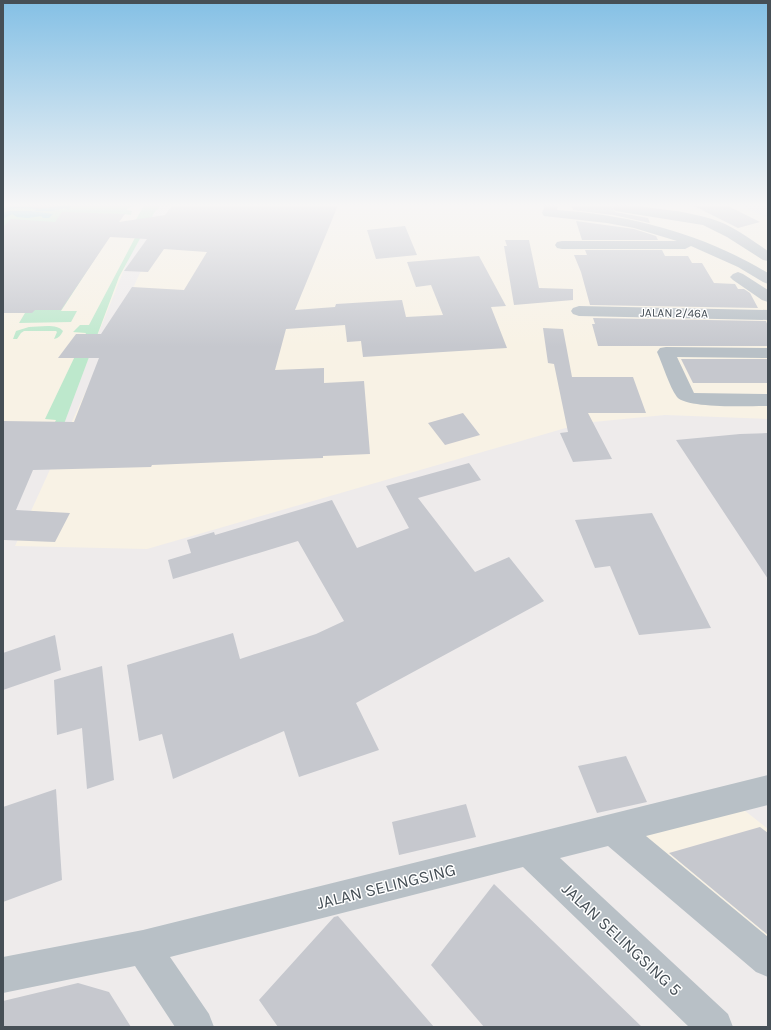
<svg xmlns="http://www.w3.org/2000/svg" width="771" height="1030" font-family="Karla,sans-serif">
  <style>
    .commercial { fill: #f8f2e5 }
    .green { fill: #bde8cc }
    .water { fill: #8fd2e0 }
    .building { fill: #c6c8ce }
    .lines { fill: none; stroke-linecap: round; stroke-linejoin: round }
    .street { fill: #b8c0c6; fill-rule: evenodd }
    .labels { text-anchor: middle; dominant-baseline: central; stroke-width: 3; stroke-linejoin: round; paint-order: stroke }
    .far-street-label { font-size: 12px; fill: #464f56; stroke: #fff }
    .near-street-label { font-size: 17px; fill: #464f56; stroke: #fff }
  </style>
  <rect width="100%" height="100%" fill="#eeebeb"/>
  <path class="commercial" d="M 3,203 L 151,203 L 50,453 L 3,448 Z
    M 172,203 L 735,203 L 768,218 L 768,419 L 665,415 L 583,423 L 147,549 L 15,546 Z
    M 740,807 L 768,829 L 768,946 L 635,836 Z"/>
  <path class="green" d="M 3,203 L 136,203 L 134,206 L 128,208 L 127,210 L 132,211 L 131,215 L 124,214 L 61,311 L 77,311 L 71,322 L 19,323 L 25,313 L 3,312 Z
    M 145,203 L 163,203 L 154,213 L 119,277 L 52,456 L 44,444 L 56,420 L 45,419 L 86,333 L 73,332 L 80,325 L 89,325 L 137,234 L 129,233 Z
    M 29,327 C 39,327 57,323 63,331 C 61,335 59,338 54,339 L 57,332 L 56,331 L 24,331 L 21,333 L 17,339 L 13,339 L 16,331 Z"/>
  <path class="water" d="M 68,204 L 72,205 L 68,210 L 65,208 L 52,211 L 35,211 L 37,209 L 16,208 L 3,210 L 3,208 L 16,207 L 47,208 Z
    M 8,211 L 31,211 L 53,214 L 49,218 L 43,218 L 41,216 L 28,218 L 17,217 L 12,214 L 3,219 L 3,213 Z"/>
  <path class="building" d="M 174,203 L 339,203 L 295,310 L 335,307 L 336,304 L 402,300 L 406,317 L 443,315 L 431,285 L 416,287 L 407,262 L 479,256 L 506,306 L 491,307 L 507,348 L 363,357 L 361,341 L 347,342 L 345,325 L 286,329 L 275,370 L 324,368 L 324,383 L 364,381 L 370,454 L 323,456 L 323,458 L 152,465 L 151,467 L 33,470 L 16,510 L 70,513 L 55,542 L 4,540 L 3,541 L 3,421 L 74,422 L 99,358 L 58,358 L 76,334 L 101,334 L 132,287 L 184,290 L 207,252 L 164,249 L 148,272 L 124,271 L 147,239 L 110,237 L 61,310 L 35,310 L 32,313 L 3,313 L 3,227 L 11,219 L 55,222 L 62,212 L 125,214 L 119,222 L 165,215 Z
    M 570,203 L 618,203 L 614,204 L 612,207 L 615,212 L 648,218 L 650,223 L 613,215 L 573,210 Z
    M 688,203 L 722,203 L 760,222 L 738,228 Z
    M 576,221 L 634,229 L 656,236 L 658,240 L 582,240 Z
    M 405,226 L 417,255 L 376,259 L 367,230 Z
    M 505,240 L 529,240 L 539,288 L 573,289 L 573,300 L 514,305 L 504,246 L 507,246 Z
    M 585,250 L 662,250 L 665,256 L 688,256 L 692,263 L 702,263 L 714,283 L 735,284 L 738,289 L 744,289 L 750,293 L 758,308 L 590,305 L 581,272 L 574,255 L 587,255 Z
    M 593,318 L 766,321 L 768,326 L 768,346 L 598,346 L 592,324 L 595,324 Z
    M 543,328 L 563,329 L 572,377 L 633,377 L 646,413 L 588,413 L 612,459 L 573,462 L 560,433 L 568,432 L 554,364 L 548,363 Z
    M 681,359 L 768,359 L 768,383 L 693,383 Z
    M 463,413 L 480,435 L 445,445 L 428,423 Z
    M 768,433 L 768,579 L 676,440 L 740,434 Z
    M 469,463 L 481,480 L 418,498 L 475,572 L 509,557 L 544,601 L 356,703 L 379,750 L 299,777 L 284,731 L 173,779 L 162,734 L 139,741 L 127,665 L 233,633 L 240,659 L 316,634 L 344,621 L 298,541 L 173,579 L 168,560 L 191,553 L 187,540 L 214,532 L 215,535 L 332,500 L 357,548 L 409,528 L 386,486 Z
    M 652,513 L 711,628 L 639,635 L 610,566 L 595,568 L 575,520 Z
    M 55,635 L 61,670 L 3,690 L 3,653 Z
    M 102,666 L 114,780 L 87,789 L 82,728 L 57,735 L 54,680 Z
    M 626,756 L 647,802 L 597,813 L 578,766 Z
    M 56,789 L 62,880 L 3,902 L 3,807 Z
    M 466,804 L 476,837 L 399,855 L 392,822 Z
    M 760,827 L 768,833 L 768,935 L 669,853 Z
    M 494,884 L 642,1027 L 484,1027 L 431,965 Z
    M 338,916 L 434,1027 L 278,1027 L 259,1000 L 334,917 Z
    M 78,983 L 109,992 L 131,1027 L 3,1027 L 3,1001 Z"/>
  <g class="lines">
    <path class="street" d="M 25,203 L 60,203 L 58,206 L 39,209 L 27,206 Z
      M 546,203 L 558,203 L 557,210 C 632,215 703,234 768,273 L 768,284 L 763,282 L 738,267 L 691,246 L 685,249 L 562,249 L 557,248 L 555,245 L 557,242 L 562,241 L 677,241 L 634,228 L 607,223 L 544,216 L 542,213 Z
      M 620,204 C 650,208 683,210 712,219 C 732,225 750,239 768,251 L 768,261 L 763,260 L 727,237 L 703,225 L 615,211 L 613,208 L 615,205 Z
      M 738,272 L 743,274 L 768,290 L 768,302 L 762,300 L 733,280 L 730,277 L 733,274 Z
      M 579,306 L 768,310 L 768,320 L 579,316 L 573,314 L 571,311 L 573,308 Z
      M 666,347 L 768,348 L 768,358 L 677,357 L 694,393 L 768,394 L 768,406 C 751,406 687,409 677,397 C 669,386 663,365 657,352 L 660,348 Z
      M 768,775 L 768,805 L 646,836 L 768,937 L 768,977 L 756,972 L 608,846 L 560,858 L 728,1014 L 733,1027 L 689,1027 L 523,867 L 170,957 L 209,1014 L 214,1027 L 175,1027 L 135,966 L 3,993 L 3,957 L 143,930 Z"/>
  </g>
  <linearGradient id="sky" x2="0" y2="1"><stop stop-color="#84c0e5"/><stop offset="0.59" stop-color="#f7f6f6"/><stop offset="1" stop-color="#f7f6f6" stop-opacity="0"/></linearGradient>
  <rect width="771" height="347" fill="url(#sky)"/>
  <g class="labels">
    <g class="far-street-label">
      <text transform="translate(674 313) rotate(1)">JALAN 2/46A</text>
    </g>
    <g class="near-street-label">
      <text transform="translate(386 886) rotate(-14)">JALAN SELINGSING</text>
      <text transform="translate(622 939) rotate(43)">JALAN SELINGSING 5</text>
    </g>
  </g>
  <rect width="771" height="1030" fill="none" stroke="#464f56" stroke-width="8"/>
</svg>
